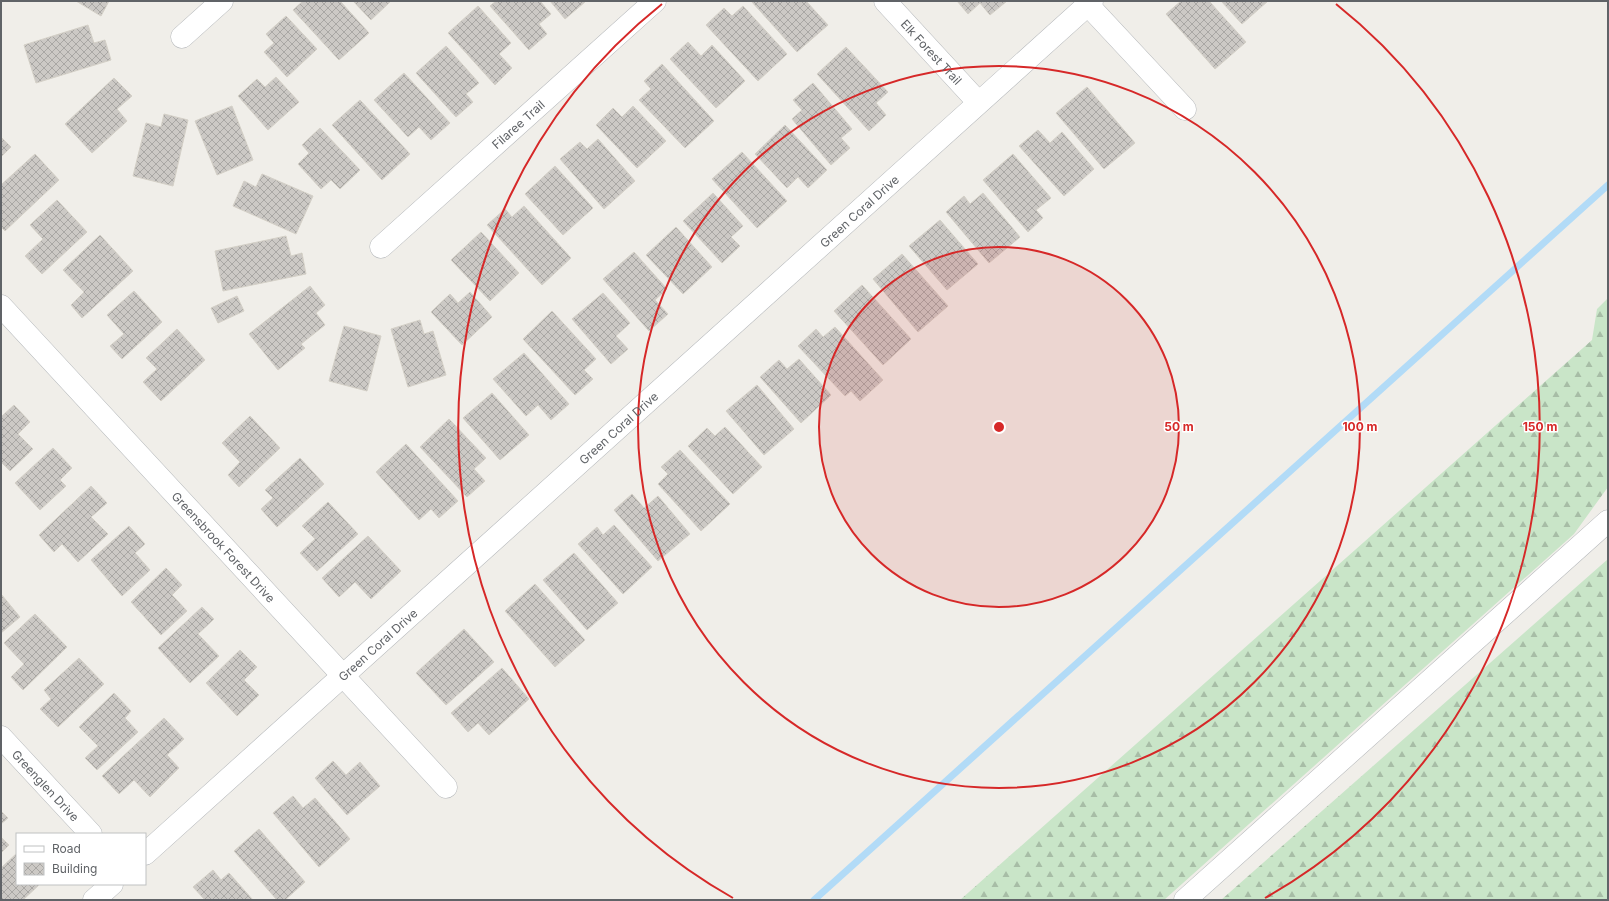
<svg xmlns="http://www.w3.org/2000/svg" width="1609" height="901" font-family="Inter,sans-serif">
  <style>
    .forest { fill: url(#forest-firs) }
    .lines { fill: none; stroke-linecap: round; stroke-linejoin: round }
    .stream { stroke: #b2dbf7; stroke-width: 7 }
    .building { fill: url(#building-cross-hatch); stroke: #d4d0c7 }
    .minor-casing { stroke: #b5b8bb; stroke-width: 23 }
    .minor { stroke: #fff; stroke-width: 22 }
    .ring { fill: none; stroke: #d62828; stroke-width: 2 }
    .labels { text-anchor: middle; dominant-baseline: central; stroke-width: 3; stroke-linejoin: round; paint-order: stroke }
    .street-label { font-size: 12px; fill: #606367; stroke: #fff }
    .centre { fill: #d62828; stroke: #fff; stroke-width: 2 }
    .ring-label { font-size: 12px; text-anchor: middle; font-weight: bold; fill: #d62828; stroke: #fff; stroke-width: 3; stroke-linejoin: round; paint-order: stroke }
  </style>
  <defs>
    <pattern id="forest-firs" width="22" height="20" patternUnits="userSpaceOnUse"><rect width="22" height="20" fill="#c9e5c8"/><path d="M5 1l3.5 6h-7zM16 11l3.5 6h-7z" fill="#a7bda6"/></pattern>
    <pattern id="building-cross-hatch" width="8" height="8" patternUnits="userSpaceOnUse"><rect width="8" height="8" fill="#ccc9c5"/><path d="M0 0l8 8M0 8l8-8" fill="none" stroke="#a9a7a4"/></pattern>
  </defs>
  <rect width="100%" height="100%" fill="#f0eee9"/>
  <path class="forest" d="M 1608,298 L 1608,487 L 1574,534 L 1164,900 L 960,900 L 1592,340 L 1597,309 Z
    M 1608,559 L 1608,900 L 1221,900 Z"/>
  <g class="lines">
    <path class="stream" d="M 814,900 L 1608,185"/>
  </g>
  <path class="building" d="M 76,1 L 109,1 L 101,16 Z
    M 303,1 L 340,1 L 369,33 L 339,60 L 293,10 Z
    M 353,1 L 391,1 L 371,20 Z
    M 496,1 L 540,1 L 551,14 L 539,24 L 547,34 L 529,50 L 490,6 Z
    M 550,1 L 584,1 L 585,2 L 565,19 Z
    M 751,1 L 806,1 L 828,25 L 797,52 Z
    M 957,1 L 1007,1 L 990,15 L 980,3 L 968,14 Z
    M 1181,1 L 1209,1 L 1246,42 L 1215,69 L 1166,14 Z
    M 1221,1 L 1268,1 L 1242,24 Z
    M 478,6 L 511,43 L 499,54 L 512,68 L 495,85 L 448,33 Z
    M 743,6 L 787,54 L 758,81 L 706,25 L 724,8 L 732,16 Z
    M 286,16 L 317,49 L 287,77 L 264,52 L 274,43 L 266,34 Z
    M 88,25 L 94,43 L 105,40 L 111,60 L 36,83 L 24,45 Z
    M 688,42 L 701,56 L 712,45 L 745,81 L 716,108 L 670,59 Z
    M 446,46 L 479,83 L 466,94 L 473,102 L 456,117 L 416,73 Z
    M 846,47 L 888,92 L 876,103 L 886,115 L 869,131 L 817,74 Z
    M 662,64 L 714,121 L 685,148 L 639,100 L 651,89 L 644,81 Z
    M 404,73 L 450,123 L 431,140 L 419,127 L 408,137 L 374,100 Z
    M 276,77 L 299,102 L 268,130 L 238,96 L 257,79 L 265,87 Z
    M 114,78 L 132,96 L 117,109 L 127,121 L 92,153 L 65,124 Z
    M 813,83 L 852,129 L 841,138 L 850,148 L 831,165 L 792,119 L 802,110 L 793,100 Z
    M 1087,87 L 1135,143 L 1104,169 L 1056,113 Z
    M 360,100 L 410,154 L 382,180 L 332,125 Z
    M 232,106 L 253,160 L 217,175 L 195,121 Z
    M 633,106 L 666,141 L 637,168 L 596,125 L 613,108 L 622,117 Z
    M 164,114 L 188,120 L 173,186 L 133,176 L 146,123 L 161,127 Z
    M 785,125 L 827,170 L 808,188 L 798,177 L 787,188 L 755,154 Z
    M 320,128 L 360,170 L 340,189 L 331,180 L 321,189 L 298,164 L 309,153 L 302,145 Z
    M 1038,130 L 1050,143 L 1062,132 L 1094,169 L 1064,196 L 1019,146 Z
    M 1,137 L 11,147 L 1,157 Z
    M 598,139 L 635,181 L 604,209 L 560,159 L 580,142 L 587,149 Z
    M 742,152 L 787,201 L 757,228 L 712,179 Z
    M 35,154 L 59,180 L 5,231 L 1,227 L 1,185 Z
    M 1013,154 L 1051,198 L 1036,210 L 1043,218 L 1028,232 L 983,180 Z
    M 555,166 L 593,208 L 563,235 L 525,194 Z
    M 262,174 L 313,196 L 296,234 L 233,206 L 244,181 L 256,187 Z
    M 713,193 L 743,226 L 731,237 L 740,246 L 722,263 L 683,221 Z
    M 983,193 L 1020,237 L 989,263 L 946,212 L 964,196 L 970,204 Z
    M 57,200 L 87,232 L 42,274 L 25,256 L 43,239 L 30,225 Z
    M 524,206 L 571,258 L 542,285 L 487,225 L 505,209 L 512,217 Z
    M 940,220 L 978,264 L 947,290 L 909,246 Z
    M 676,227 L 712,267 L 683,294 L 646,255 Z
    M 481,232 L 519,273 L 490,301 L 451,260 Z
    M 100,235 L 133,271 L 82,318 L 71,305 L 84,292 L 63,270 Z
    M 286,236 L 291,256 L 302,253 L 306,274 L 223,291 L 215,251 Z
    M 634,252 L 667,289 L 655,300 L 668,314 L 649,331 L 603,279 Z
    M 902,254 L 948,306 L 918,332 L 873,279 Z
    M 862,285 L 911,339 L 883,365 L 834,311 Z
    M 310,286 L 325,305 L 316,313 L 325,325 L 301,344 L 305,348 L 278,370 L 249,334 Z
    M 134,291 L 162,322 L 122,359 L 110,346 L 124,334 L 107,315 Z
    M 470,292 L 492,317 L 462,345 L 431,312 L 450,294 L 458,303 Z
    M 603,293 L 630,323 L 616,336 L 628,349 L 611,364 L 572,319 Z
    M 237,296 L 244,311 L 218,323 L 211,308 Z
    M 552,311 L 596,359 L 584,370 L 593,379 L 575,395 L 523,339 Z
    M 420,320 L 424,334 L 433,331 L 446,375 L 408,387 L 391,329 Z
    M 344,326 L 381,336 L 367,391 L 329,381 Z
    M 835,327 L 883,380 L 860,401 L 851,391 L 845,396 L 798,346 L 816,329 L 823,337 Z
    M 177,329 L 205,360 L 161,401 L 143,382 L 157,369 L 146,358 Z
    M 524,353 L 569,404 L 551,420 L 538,405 L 526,416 L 493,379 Z
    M 799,359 L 831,395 L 801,423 L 760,377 L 779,360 L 787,369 Z
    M 757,385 L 794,429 L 764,455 L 726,411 Z
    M 492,393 L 529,435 L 500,460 L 463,418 Z
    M 14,405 L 30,422 L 18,434 L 33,449 L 10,471 L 1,462 L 1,417 Z
    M 250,416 L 280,448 L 239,487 L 228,475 L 240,462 L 222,443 Z
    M 449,419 L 486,458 L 474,469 L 485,481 L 467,497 L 420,447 Z
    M 725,427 L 762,467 L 733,494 L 688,446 L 707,428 L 715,436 Z
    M 406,444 L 458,501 L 439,518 L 431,509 L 419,520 L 376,472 Z
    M 53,448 L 72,468 L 60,480 L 66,486 L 40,510 L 15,483 Z
    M 680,450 L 730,504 L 701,531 L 658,484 L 668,474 L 661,467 Z
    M 300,458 L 324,484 L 277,527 L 261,509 L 273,498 L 265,490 Z
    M 91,486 L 107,503 L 91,517 L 108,534 L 78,562 L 62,544 L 54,552 L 39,535 Z
    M 632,494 L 644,508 L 658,496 L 690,534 L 658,561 L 614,510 Z
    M 328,502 L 358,534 L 317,571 L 300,553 L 315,539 L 302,526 Z
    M 614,525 L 652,567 L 623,594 L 578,544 L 597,527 L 603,535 Z
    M 129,526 L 145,544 L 135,553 L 150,570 L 122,596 L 91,560 Z
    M 368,536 L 401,571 L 371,599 L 355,582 L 339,597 L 322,578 Z
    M 574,553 L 618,603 L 587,630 L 543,580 Z
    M 166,568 L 182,585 L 172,595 L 187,611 L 161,635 L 131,602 Z
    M 535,584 L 585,640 L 555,667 L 505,611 Z
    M 1,594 L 20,617 L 1,633 Z
    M 202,607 L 214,619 L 198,634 L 219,656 L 190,683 L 158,648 Z
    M 35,614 L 67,647 L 23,690 L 11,677 L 24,664 L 4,643 Z
    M 464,629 L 494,662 L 446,705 L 416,673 Z
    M 240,650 L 257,667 L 244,680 L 259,695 L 237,716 L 206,683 Z
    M 79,658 L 104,684 L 58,727 L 40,709 L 51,699 L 44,690 Z
    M 502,668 L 529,699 L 489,735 L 478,723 L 468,732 L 451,713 Z
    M 114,693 L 131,711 L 125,718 L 138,732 L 97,770 L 85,758 L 98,746 L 79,727 Z
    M 164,718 L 184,739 L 167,755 L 179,768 L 150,797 L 134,780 L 119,794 L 102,776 Z
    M 333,761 L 346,775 L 360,762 L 380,786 L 347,815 L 315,778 Z
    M 293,796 L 303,808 L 315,798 L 350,839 L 319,867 L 273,813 Z
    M 1,811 L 8,818 L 1,824 Z
    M 259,829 L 305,882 L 285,900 L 277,900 L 234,851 Z
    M 1,837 L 9,845 L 1,853 Z
    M 17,853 L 17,884 L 40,884 L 23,900 L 1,900 L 1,868 Z
    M 213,870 L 221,880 L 229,873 L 253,900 L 205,900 L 193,887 Z"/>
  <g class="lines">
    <g class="minor-casing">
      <g id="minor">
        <path id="s1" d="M 885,1 L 978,102"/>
        <path d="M 1088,5 L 1185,109"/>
        <path d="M 182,37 L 222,1"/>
        <path id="s2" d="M 381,247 L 655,1"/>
        <path id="s3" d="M 1,306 L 446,787"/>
        <path id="s4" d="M 1,737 L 91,834"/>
        <path id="s5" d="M 145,854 L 1092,1"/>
        <path d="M 94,900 L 112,884"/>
        <path d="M 1185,900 L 1608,521"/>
      </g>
    </g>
    <use href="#minor" class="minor"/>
  </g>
  <circle cx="999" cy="427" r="180" fill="#d62828" fill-opacity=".12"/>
  <g class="ring">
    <circle cx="999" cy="427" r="180"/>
    <circle cx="999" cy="427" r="361"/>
    <path d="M733 898A541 541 0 0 1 662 4M1336 4A541 541 0 0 1 1265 898"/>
  </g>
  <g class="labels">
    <g class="street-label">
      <text stroke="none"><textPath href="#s1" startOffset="69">Elk Forest Trail</textPath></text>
      <text stroke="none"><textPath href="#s2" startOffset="184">Filaree Trail</textPath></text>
      <text stroke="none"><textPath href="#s5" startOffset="961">Green Coral Drive</textPath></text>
      <text stroke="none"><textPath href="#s5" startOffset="637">Green Coral Drive</textPath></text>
      <text stroke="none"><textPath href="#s3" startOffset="328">Greensbrook Forest Drive</textPath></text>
      <text stroke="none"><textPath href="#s5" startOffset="313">Green Coral Drive</textPath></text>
      <text stroke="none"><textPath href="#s4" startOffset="66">Greenglen Drive</textPath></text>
    </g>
  </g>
  <circle cx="999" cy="427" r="6" class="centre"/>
  <g class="ring-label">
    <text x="1179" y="431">50 m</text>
    <text x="1360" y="431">100 m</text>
    <text x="1540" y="431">150 m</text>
  </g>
  <rect width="1609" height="901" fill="none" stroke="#606367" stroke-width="4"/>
  <rect x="16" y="833" width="130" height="52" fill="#ffffff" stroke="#bfc1c2"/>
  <rect x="24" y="846" width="20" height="6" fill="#ffffff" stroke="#bfc1c2"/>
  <text x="52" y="853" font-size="12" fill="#606367">Road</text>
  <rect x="24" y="863" width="20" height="12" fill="url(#building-cross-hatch)" stroke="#bfc1c2"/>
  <text x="52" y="873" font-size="12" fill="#606367">Building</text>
</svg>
